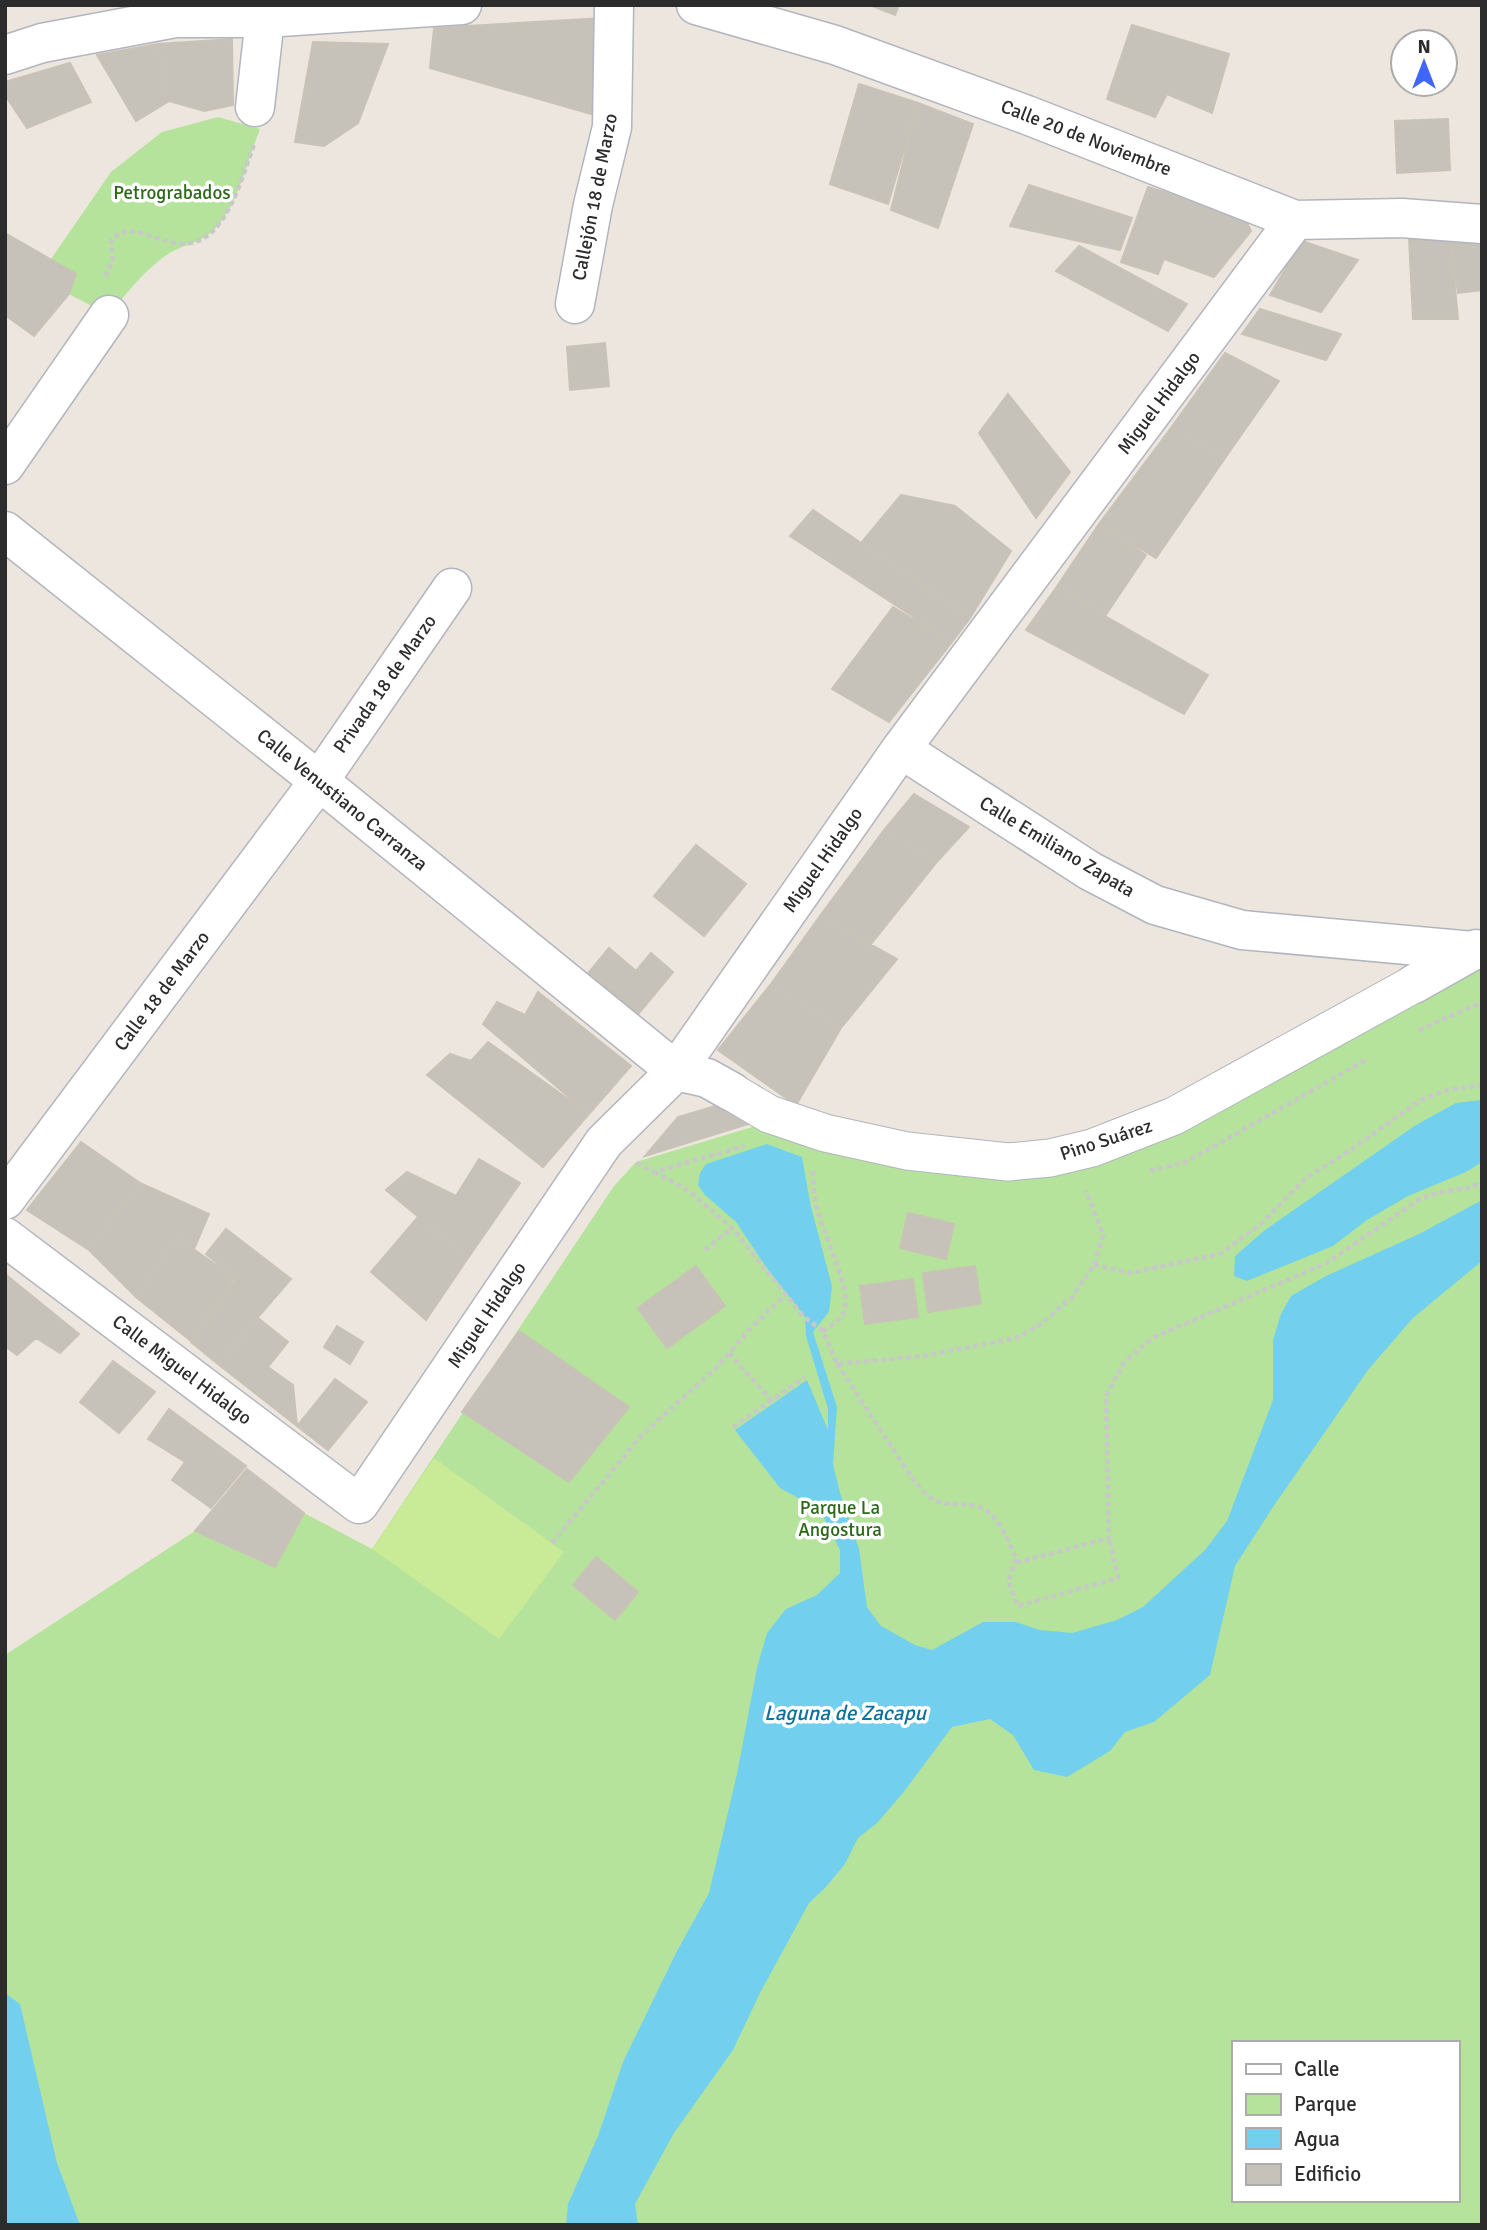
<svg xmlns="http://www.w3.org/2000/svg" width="1487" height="2230" font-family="Signika,sans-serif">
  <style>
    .green { fill: #b5e39b; fill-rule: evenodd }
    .pitch { fill: #c9ea97 }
    .water { fill: #72d0ee }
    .building { fill: #c6c1b9; stroke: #c9c2b7; stroke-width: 2 }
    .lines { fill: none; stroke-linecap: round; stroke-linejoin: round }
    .pedestrian-casing { stroke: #b2b5bf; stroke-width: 39 }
    .minor-casing { stroke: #b2b5bf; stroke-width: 41 }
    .secondary-casing { stroke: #b2b5bf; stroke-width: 41 }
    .path { stroke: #c8c8c8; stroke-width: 4.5; stroke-dasharray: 5 3.5; stroke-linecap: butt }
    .pedestrian { stroke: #fff; stroke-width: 37 }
    .minor { stroke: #fff; stroke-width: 38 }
    .secondary { stroke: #fff; stroke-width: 38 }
    .labels { text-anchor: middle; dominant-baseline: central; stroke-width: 7; stroke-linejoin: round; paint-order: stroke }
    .street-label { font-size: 19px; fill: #2c2c2c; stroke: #fff }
    .park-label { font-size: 19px; fill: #2d691b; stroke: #fff }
    .water-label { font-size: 21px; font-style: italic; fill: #0e709d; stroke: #fff }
  </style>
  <rect width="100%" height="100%" fill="#ede6de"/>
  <path class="green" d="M 218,117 L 260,129 C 248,159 238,204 216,228 C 200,245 182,244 165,256 C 142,273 126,294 109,315 L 69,294 L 76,274 L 51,259 L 111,172 L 162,132 Z
    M 1482,947 L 1482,2225 L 5,2225 L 5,1655 L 195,1531 L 275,1567 L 304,1513 L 372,1549 L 614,1186 L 636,1162 L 759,1125 L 1052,1161 ZM 1233,2043 L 1457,2043 L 1457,2200 L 1233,2200 Z"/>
  <path class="pitch" d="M 434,1458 L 564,1552 L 499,1639 L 372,1549 Z"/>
  <path class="water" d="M 1482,1100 L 1482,1162 L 1466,1172 L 1408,1196 L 1367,1220 L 1333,1246 L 1247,1281 L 1234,1276 L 1235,1256 L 1265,1230 L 1416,1125 L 1456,1103 Z
    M 767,1144 L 802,1157 L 811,1207 L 832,1286 L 829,1312 L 813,1332 L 837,1407 L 833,1464 L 840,1493 L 859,1549 L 867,1607 L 881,1626 L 915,1645 L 932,1650 L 983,1622 L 1016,1622 L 1040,1630 L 1072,1633 L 1117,1620 L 1143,1607 L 1205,1550 L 1227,1521 L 1273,1400 L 1273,1340 L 1281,1314 L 1291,1296 L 1326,1276 L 1419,1234 L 1482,1200 L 1482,1261 L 1413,1318 L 1368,1370 L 1273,1507 L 1235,1566 L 1210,1675 L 1154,1722 L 1125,1732 L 1110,1751 L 1067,1777 L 1034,1770 L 1013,1735 L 990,1719 L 952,1727 L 903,1793 L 877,1823 L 858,1838 L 845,1864 L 825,1888 L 809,1903 L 760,1993 L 733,2050 L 674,2133 L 635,2204 L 638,2225 L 566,2225 L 568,2204 L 598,2136 L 623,2062 L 676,1953 L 709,1893 L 737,1774 L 757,1668 L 767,1633 L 786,1609 L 817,1595 L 840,1573 L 840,1550 L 820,1510 L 780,1488 L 735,1430 L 807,1380 L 828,1430 L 828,1409 L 806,1336 L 805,1317 L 766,1267 L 736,1222 L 705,1195 L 698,1185 L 700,1173 L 706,1164 Z
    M 5,1993 L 20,2004 L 57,2163 L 80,2225 L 5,2225 Z"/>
  <path class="building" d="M 870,5 L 899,5 L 895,15 Z
    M 603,18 L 598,116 L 430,68 L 434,28 Z
    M 1132,25 L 1229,54 L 1212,113 L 1167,94 L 1155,117 L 1107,99 Z
    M 232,39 L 233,105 L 204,111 L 169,101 L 158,44 Z
    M 313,42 L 388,44 L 358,123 L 324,146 L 295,142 Z
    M 158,44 L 169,101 L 136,121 L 97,55 Z
    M 70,63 L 91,102 L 27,128 L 5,95 L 5,82 Z
    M 859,84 L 918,103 L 888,204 L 830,184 Z
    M 918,103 L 973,124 L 938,228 L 891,210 Z
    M 1448,119 L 1450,170 L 1397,173 L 1395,121 Z
    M 1029,185 L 1132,218 L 1120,250 L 1010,226 Z
    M 1148,187 L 1244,216 L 1251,231 L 1214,277 L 1164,259 L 1158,274 L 1121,262 Z
    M 5,233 L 76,274 L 69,294 L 34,336 L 5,315 Z
    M 1482,234 L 1482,290 L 1458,293 L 1450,237 Z
    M 1450,237 L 1458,319 L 1413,319 L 1409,238 Z
    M 1302,241 L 1358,260 L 1321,312 L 1270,295 Z
    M 1079,246 L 1187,304 L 1168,331 L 1056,271 Z
    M 1260,309 L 1341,334 L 1326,360 L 1242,334 Z
    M 605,343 L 609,386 L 570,390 L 567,347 Z
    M 1225,353 L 1279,381 L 1225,458 L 1171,428 Z
    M 1008,394 L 1070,472 L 1036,518 L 979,433 Z
    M 1171,428 L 1225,458 L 1156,558 L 1099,524 Z
    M 901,495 L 955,506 L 1011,551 L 970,618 L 861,543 Z
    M 813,510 L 970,618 L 952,642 L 790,536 Z
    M 1099,524 L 1146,555 L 1105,616 L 1058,585 Z
    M 1058,585 L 1105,616 L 1208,675 L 1184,714 L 1026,630 Z
    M 893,607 L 952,642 L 889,722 L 832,689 Z
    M 914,794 L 969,827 L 936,863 L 884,830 Z
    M 884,830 L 936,863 L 871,944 L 820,916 Z
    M 696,845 L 746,884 L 704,936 L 654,896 Z
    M 820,916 L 897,959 L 841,1028 L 771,984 Z
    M 609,948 L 636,971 L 651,953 L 673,972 L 635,1018 L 585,977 Z
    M 771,984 L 841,1028 L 796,1105 L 718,1050 Z
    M 538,992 L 631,1066 L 589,1114 L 483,1024 L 497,1002 L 525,1015 Z
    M 488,1042 L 589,1114 L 543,1167 L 427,1075 L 450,1054 L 471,1061 Z
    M 715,1106 L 758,1121 L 645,1156 L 678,1117 Z
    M 81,1142 L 140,1183 L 89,1250 L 27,1210 Z
    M 479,1159 L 520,1183 L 468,1258 L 386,1190 L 407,1172 L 456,1196 Z
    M 140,1183 L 209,1214 L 194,1249 L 176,1237 L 136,1297 L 89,1250 Z
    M 908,1213 L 954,1224 L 946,1259 L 900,1248 Z
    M 418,1217 L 468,1258 L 426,1320 L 371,1272 Z
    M 226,1229 L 291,1279 L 218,1364 L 191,1342 L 237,1279 L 206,1254 Z
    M 176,1237 L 235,1278 L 191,1341 L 136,1297 Z
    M 696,1266 L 725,1306 L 667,1348 L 638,1308 Z
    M 975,1266 L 981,1304 L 928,1312 L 923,1273 Z
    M 5,1274 L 79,1334 L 60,1353 L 36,1338 L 17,1355 L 5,1346 Z
    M 913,1279 L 918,1317 L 865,1324 L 860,1286 Z
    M 258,1318 L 288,1342 L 268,1367 L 293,1385 L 297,1426 L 218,1364 Z
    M 337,1326 L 363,1342 L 350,1364 L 324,1347 Z
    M 519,1331 L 629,1407 L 569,1482 L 462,1412 Z
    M 113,1361 L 155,1392 L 119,1433 L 80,1402 Z
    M 335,1379 L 367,1402 L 328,1450 L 297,1426 Z
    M 169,1409 L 246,1466 L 211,1508 L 172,1480 L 185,1462 L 148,1439 Z
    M 247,1469 L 304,1513 L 275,1567 L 195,1531 Z
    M 596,1557 L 638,1592 L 615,1620 L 573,1585 Z"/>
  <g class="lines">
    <g class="pedestrian-casing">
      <path id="pedestrian" d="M 732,1092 L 769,1114 L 825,1133 L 907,1151 L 1008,1162 L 1050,1158 L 1092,1148 L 1174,1116 L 1414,984"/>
    </g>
    <g class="minor-casing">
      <path id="minor" d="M 255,107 L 265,18
        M 575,304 L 593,205 L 612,127 L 614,5
        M 5,465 L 109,315
        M 5,531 L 319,781 L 676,1071 L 707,1078 L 732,1092
        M 901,749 L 1090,871 L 1155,905 L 1242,930 L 1473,951
        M 1414,984 L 1476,949
        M 5,1200 L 319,781 L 452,588
        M 5,1237 L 359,1504 L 604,1142 L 676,1071 L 901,749 L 1295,220"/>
    </g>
    <g class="secondary-casing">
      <path id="secondary" d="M 696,5 L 835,45 L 1027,115 L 1295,220 L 1402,218 L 1482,224
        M 5,55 L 42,43 L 175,18 L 265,18 L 462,5"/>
    </g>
    <path class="path" d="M 105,276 L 113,261 L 111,241 C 137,208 179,274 218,225 C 236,203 244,171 254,145
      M 1419,1030 L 1482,1002
      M 637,1163 L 654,1172 L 745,1146
      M 813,1171 C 813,1182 814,1194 816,1204 C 821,1231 850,1283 845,1308 C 843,1318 831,1326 823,1331
      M 1150,1171 L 1186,1162 L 1366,1060
      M 654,1172 L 689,1191 L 732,1228 L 803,1316 L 823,1331 L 837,1364 L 923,1356 L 1016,1338 L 1041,1324 L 1072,1297 L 1094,1265 L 1103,1235 L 1086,1190
      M 705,1250 L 732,1228
      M 1094,1265 L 1130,1273 L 1220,1254 L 1262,1223 L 1305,1179 L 1349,1151 L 1421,1100 L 1447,1090 L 1482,1085
      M 729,1353 L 771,1400
      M 837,1364 L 914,1481 C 922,1490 931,1502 944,1503 C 958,1505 975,1502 987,1511 C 1004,1524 1008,1545 1019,1562 L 1109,1538 L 1106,1396 L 1123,1364 L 1152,1338 L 1327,1263 L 1421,1198 L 1442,1192 L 1469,1188 L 1482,1182
      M 733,1427 L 805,1377
      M 552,1543 L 642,1435 L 716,1368 L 751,1328 L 785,1295
      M 1016,1559 L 1008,1581 L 1018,1606 L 1118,1578 L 1109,1538"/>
    <use href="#pedestrian" class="pedestrian"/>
    <use href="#minor" class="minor"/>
    <use href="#secondary" class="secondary"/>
  </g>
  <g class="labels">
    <g class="street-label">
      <text transform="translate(1086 138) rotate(21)">Calle 20 de Noviembre</text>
      <text transform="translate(595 197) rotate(-79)">Callejón 18 de Marzo</text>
      <text transform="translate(1159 403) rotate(-53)">Miguel Hidalgo</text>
      <text transform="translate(385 684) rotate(-55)">Privada 18 de Marzo</text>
      <text transform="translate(342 800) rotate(39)">Calle Venustiano Carranza</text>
      <text transform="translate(1057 847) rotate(31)">Calle Emiliano Zapata</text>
      <text transform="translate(823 860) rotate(-55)">Miguel Hidalgo</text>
      <text transform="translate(162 991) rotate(-53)">Calle 18 de Marzo</text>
      <text transform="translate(1106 1140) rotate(-18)">Pino Suárez</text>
      <text transform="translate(487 1315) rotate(-56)">Miguel Hidalgo</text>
      <text transform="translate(182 1370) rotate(37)">Calle Miguel Hidalgo</text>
    </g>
    <g class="park-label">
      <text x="172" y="193">Petrograbados</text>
      <text x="840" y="1508">Parque La<tspan x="840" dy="22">Angostura</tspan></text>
    </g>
    <g class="water-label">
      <text x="845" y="1713">Laguna de Zacapu</text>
    </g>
  </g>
  <rect width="1487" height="2230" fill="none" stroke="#2c2c2c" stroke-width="14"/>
  <rect x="1232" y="2041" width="228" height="161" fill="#ffffff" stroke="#ababab" stroke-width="2"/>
  <rect x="1246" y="2064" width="35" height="10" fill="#ffffff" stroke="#ababab" stroke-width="2"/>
  <text x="1294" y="2076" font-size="21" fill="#2c2c2c">Calle</text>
  <rect x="1246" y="2094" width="35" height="21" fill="#b5e39b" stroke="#ababab" stroke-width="2"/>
  <text x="1294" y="2111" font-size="21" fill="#2c2c2c">Parque</text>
  <rect x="1246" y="2128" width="35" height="21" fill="#72d0ee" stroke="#ababab" stroke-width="2"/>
  <text x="1294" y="2146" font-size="21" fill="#2c2c2c">Agua</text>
  <rect x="1246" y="2164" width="35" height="21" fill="#c6c1b9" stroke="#ababab" stroke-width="2"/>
  <text x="1294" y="2181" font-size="21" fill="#2c2c2c">Edificio</text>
  <g transform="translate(1424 63)"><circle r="33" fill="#ffffff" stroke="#ababab" stroke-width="2"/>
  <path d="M0-5L12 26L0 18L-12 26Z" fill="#3f66f9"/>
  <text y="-10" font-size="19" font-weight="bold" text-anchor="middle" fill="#2c2c2c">N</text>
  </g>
</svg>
